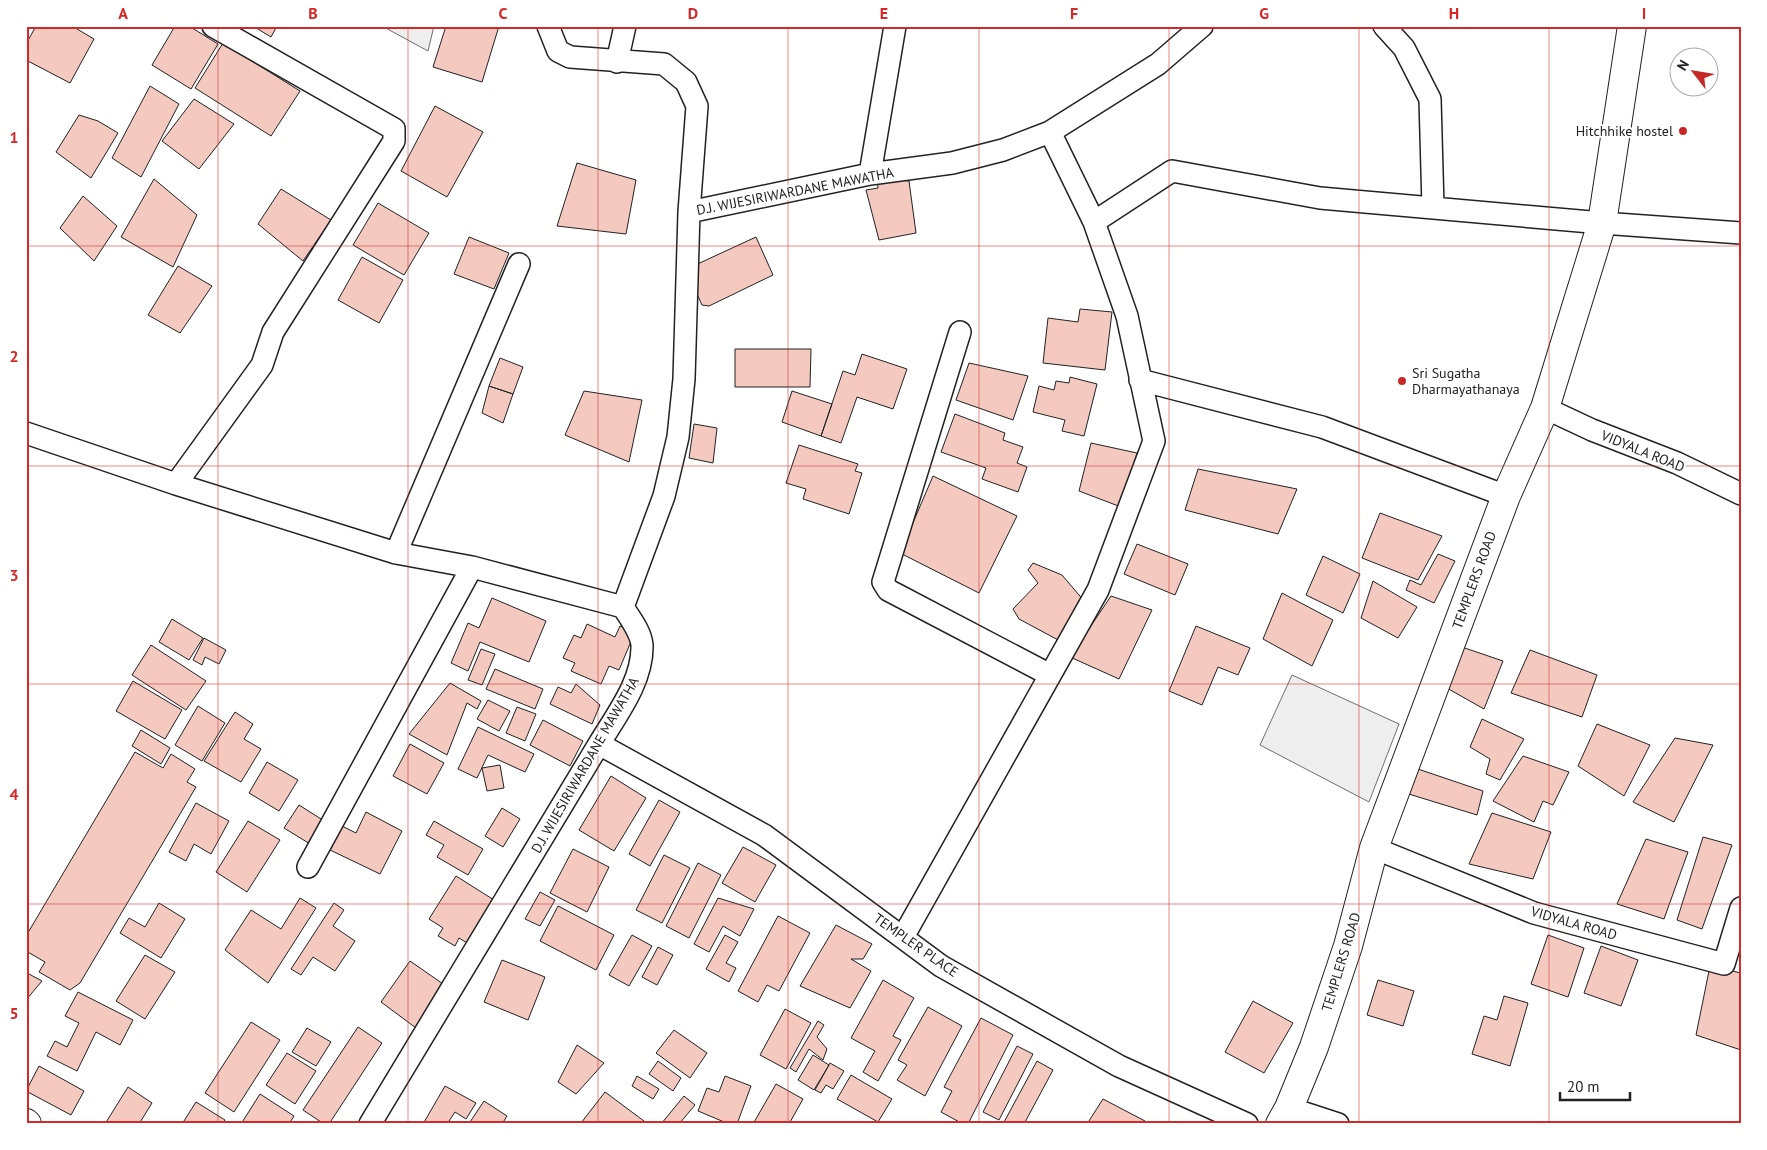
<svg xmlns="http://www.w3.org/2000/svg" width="1767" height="1150" font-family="'PT Sans',sans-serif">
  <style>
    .green { fill: #eee; stroke: #6f6f6f }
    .building { fill: #f3c9c0; stroke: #222 }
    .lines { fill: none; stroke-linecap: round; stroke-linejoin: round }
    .minor-casing { stroke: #222; stroke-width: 24 }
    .primary-casing { stroke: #222; stroke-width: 30 }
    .trunk-casing { stroke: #222; stroke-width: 30 }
    .minor { stroke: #fff; stroke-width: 21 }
    .primary { stroke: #fff; stroke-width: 28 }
    .trunk { stroke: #fff; stroke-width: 28 }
    .grid { fill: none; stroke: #d62828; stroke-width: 1; stroke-opacity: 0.55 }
    .poi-dot { fill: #c62828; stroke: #fff; stroke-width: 2 }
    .labels { text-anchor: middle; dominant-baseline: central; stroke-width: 4; stroke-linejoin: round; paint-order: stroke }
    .poi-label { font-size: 14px; fill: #222; stroke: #fff; text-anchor: end }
    .street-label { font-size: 14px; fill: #222; stroke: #fff }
    .neatline { fill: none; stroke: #d62828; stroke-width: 2 }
    .grid-label { font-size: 16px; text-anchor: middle; font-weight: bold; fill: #d62828 }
  </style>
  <rect width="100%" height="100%" fill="#fff"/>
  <path class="green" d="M 382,26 L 434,26 L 428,51 Z
    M 1292,675 L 1399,724 L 1369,802 L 1260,745 Z"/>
  <path class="building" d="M 36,26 L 72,26 L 94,39 L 70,83 L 26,60 L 26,44 Z
    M 175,26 L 189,26 L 218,44 L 191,89 L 152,65 Z
    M 253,26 L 277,26 L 271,37 Z
    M 446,26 L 499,26 L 482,82 L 433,67 Z
    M 223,43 L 300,91 L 271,136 L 195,88 Z
    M 150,86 L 179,104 L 141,177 L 112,158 Z
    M 194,99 L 234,124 L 199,169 L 162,141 Z
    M 435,106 L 483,132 L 447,197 L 401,171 Z
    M 79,115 L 98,121 L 118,133 L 91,178 L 56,152 Z
    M 577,163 L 636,180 L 626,234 L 557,226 Z
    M 877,177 L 909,181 L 916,233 L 879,240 L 866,190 L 878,188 Z
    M 154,179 L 197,215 L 173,267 L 121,237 Z
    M 281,189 L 331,220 L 303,261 L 258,224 Z
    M 83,196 L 117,226 L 94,261 L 60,228 Z
    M 378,203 L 429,233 L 404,275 L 353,245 Z
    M 469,237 L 509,253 L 494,289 L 454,274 Z
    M 756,237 L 773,275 L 709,306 L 702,305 L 692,283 L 691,267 Z
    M 362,257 L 403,280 L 379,323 L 338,300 Z
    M 178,266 L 212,286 L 180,333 L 148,315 Z
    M 1080,309 L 1112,312 L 1105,370 L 1043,363 L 1048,318 L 1078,322 Z
    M 735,349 L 811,349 L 810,387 L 735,387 Z
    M 862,354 L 907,369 L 893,409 L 857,397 L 841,443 L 821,436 L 843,371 L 855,375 Z
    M 500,358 L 523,367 L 513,394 L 489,386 Z
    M 969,363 L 1028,376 L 1013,420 L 956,400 Z
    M 1070,377 L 1097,384 L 1084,436 L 1062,431 L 1065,420 L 1033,412 L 1039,386 L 1054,390 L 1056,381 L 1069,383 Z
    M 489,386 L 513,394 L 503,423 L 482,413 Z
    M 584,391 L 642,400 L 629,462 L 565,435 Z
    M 792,391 L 832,404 L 821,436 L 782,422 Z
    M 955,414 L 1005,433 L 1003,440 L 1023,447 L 1017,463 L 1027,467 L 1018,492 L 982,479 L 986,468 L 941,452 Z
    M 694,424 L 717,428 L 713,463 L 689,458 Z
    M 1091,443 L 1137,453 L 1121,507 L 1079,491 Z
    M 799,445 L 858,464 L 855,471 L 862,473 L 849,514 L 803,499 L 806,489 L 786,483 Z
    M 1198,469 L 1297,489 L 1278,534 L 1185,510 Z
    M 933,476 L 1017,516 L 979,593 L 900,553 Z
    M 1380,513 L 1442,536 L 1418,580 L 1362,558 Z
    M 1137,544 L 1188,564 L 1175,595 L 1124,574 Z
    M 1438,554 L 1455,561 L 1434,603 L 1406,590 L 1410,580 L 1421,585 Z
    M 1323,556 L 1360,574 L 1343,613 L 1306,595 Z
    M 1033,563 L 1062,575 L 1085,602 L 1060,641 L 1019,619 L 1013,609 L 1038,583 L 1028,570 Z
    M 1373,581 L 1417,607 L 1398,638 L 1361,618 Z
    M 1282,593 L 1333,620 L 1312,666 L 1263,639 Z
    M 1111,596 L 1152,610 L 1119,679 L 1070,657 Z
    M 492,598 L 546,621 L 529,662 L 480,642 L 468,671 L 451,663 L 468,623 L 479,628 Z
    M 172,619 L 203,638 L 189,660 L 159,642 Z
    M 587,624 L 615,637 L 620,626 L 635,632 L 619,670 L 609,666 L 601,684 L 571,671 L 575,663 L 563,658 L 574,635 L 581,638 Z
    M 1196,626 L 1250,648 L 1238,675 L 1218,667 L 1202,705 L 1169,691 Z
    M 204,638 L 226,650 L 219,664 L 205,657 L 202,665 L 193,660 Z
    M 1453,644 L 1503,661 L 1484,709 L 1438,683 Z
    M 151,645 L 206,681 L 186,710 L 132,675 Z
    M 481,649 L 495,654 L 482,685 L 468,680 Z
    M 1530,650 L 1597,675 L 1582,717 L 1511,693 Z
    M 495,669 L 543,689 L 535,709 L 486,689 Z
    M 133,681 L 182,710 L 165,739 L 116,711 Z
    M 450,683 L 481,701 L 477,709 L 467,703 L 447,755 L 409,734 Z
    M 576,684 L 600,705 L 592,724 L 550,704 L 558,687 L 571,693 Z
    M 488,700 L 510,711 L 499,731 L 477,719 Z
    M 198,706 L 225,723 L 202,761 L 175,745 Z
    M 517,707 L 536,714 L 525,741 L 506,733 Z
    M 235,712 L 253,724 L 244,739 L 261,749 L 241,782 L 204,761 Z
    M 1482,719 L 1524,739 L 1500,780 L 1486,774 L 1490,759 L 1470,747 Z
    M 543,720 L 583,741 L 570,766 L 530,745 Z
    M 1597,724 L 1650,745 L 1624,796 L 1578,766 Z
    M 478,727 L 534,754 L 525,772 L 488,755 L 477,778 L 458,769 Z
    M 141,730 L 170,748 L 161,764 L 132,746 Z
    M 1675,738 L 1713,745 L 1674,822 L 1633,802 Z
    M 410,744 L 444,763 L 427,794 L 393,776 Z
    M 135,752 L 163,768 L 171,754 L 195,769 L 187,782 L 196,787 L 80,983 L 70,990 L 39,972 L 45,962 L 26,951 L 26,936 Z
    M 1523,756 L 1569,772 L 1553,805 L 1543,801 L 1534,822 L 1493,801 Z
    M 267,762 L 298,780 L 279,811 L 249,793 Z
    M 500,765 L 504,788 L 487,791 L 482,768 Z
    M 1412,767 L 1483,791 L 1477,815 L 1399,791 Z
    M 611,776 L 646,798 L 614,851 L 579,830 Z
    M 659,800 L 680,812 L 650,866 L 629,854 Z
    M 196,803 L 229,821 L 211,854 L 194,844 L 186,861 L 169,852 Z
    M 299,805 L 329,824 L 315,847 L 284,828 Z
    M 502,808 L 520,819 L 503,847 L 485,836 Z
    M 366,812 L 402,831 L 380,874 L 328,849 L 340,825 L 356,833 Z
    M 1492,813 L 1551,832 L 1533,879 L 1469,864 Z
    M 248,821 L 280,840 L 247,892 L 216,872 Z
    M 434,821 L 483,849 L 468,875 L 437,857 L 444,845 L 426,835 Z
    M 1703,837 L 1732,845 L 1702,929 L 1677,920 Z
    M 1646,839 L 1688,852 L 1664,919 L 1617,904 Z
    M 743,847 L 776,865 L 755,902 L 722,883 Z
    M 573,849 L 609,867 L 587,912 L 550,893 Z
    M 664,855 L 690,868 L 662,923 L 636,910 Z
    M 698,863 L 721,875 L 689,938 L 666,926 Z
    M 456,876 L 494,900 L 467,943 L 459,938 L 455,946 L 438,936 L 443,928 L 429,919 Z
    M 540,892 L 555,900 L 540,926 L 525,919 Z
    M 300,898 L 316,908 L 268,983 L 225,950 L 251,910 L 281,929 Z
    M 718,898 L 754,909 L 740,936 L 723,926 L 709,952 L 694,944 Z
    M 159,903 L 185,919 L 161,958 L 120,933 L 129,918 L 145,927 Z
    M 334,903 L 344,910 L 333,926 L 355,941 L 335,971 L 313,957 L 301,975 L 291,969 Z
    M 558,906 L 614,935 L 596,970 L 540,941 Z
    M 778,916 L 810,933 L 779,991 L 767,985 L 758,1002 L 738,991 Z
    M 836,925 L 872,944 L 863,959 L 851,959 L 871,971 L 850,1008 L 800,986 Z
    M 632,935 L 652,946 L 629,986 L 609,975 Z
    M 725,935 L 738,942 L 726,963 L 736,968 L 729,982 L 706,969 Z
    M 1548,935 L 1584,948 L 1568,997 L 1531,984 Z
    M 1601,946 L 1638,960 L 1621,1006 L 1584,993 Z
    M 658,947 L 673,955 L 657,985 L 642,977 Z
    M 145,955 L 175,972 L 145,1019 L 116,1001 Z
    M 502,960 L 545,977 L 528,1020 L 484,1002 Z
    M 410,961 L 446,986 L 416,1028 L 381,1002 Z
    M 1710,966 L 1741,973 L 1741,1050 L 1696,1035 Z
    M 29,974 L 42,981 L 26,1000 L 26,979 Z
    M 883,980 L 914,998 L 893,1036 L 901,1040 L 878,1081 L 863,1072 L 875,1051 L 851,1038 Z
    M 1378,980 L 1414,991 L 1403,1026 L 1367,1015 Z
    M 78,992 L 133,1020 L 120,1045 L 96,1032 L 77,1071 L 47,1056 L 55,1041 L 67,1047 L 79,1023 L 65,1016 Z
    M 1504,996 L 1528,1003 L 1510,1066 L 1472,1054 L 1484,1016 L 1497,1020 Z
    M 1253,1001 L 1293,1023 L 1264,1073 L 1225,1052 Z
    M 928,1007 L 962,1026 L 925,1096 L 897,1080 L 907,1065 L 898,1060 Z
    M 785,1009 L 811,1023 L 786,1069 L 760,1055 Z
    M 981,1018 L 1013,1035 L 968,1124 L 963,1124 L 941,1112 L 952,1091 L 944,1087 Z
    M 818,1021 L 824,1025 L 817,1037 L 827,1049 L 823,1060 L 809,1049 L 796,1072 L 790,1068 Z
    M 251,1022 L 280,1040 L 234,1112 L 205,1093 Z
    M 358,1027 L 382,1043 L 329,1124 L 324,1124 L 303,1110 Z
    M 307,1028 L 331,1042 L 316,1066 L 292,1052 Z
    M 674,1030 L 707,1053 L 690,1078 L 656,1053 Z
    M 577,1045 L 604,1063 L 576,1094 L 558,1082 Z
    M 1017,1046 L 1033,1054 L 999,1120 L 983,1112 Z
    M 287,1053 L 316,1071 L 295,1104 L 266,1085 Z
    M 813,1055 L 829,1065 L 814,1090 L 798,1080 Z
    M 658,1061 L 681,1078 L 673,1091 L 649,1074 Z
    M 1037,1061 L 1053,1070 L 1024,1124 L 1003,1124 Z
    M 830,1063 L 844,1071 L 833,1089 L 826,1085 L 821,1093 L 815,1090 Z
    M 39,1066 L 84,1091 L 71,1115 L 26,1091 Z
    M 851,1075 L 892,1099 L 878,1122 L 837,1099 Z
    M 637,1076 L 659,1089 L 653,1099 L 632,1086 Z
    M 725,1076 L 751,1086 L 737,1124 L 729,1124 L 698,1111 L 707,1088 L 719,1092 Z
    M 776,1084 L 803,1099 L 789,1124 L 753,1124 Z
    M 445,1086 L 476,1103 L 466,1119 L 455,1112 L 447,1124 L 423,1124 Z
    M 128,1087 L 152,1103 L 139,1124 L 105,1124 Z
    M 605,1092 L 644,1121 L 641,1124 L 581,1123 Z
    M 260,1094 L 294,1116 L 289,1124 L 241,1124 Z
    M 684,1096 L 695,1105 L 679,1124 L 661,1124 Z
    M 1103,1099 L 1145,1121 L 1143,1124 L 1087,1124 Z
    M 484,1101 L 507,1116 L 502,1124 L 472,1124 L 470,1122 Z
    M 196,1102 L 225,1120 L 222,1124 L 182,1124 Z"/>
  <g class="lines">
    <g class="minor-casing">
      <path id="minor" d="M 1384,26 L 1404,48 L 1430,99 L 1433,207
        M 617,62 L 625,26
        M 870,174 L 895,26
        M 689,212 L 870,174 L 952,163 L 1003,150 L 1050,132 L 1158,64 L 1202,26
        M 1094,222 L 1172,171 L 1320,198 L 1602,223 L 1741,233
        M 960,332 L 883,582 L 888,590 L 1050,675
        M 1140,380 L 1322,427 L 1506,496
        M 1545,408 L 1592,430 L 1677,463 L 1741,494
        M 26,433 L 176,484 L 396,553 L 472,567 L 623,607
        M 176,484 L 262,365 L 273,332 L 394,141 L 394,129 L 213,26
        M 396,553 L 519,264
        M 599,744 L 764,835 L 941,966 L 1119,1066 L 1247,1124
        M 1374,848 L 1534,913 L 1724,964 L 1741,908
        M 308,867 L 472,567
        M 903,937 L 1098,590 L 1154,441 L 1127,316 L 1094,222 L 1050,132
        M 1289,1108 L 1338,1124
        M 370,1124 L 599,744 C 617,714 643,681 642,645 C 641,632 630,618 623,607 L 664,496 L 678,437 L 684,379 L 689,212 L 697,106 L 686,82 L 664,64 L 570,57 L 558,51 L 548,26"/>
    </g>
    <g class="primary-casing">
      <path id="primary" d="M 1280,1124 L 1289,1108 L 1314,1047 L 1348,946 L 1374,848 L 1506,496 L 1545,408 L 1602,223 L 1632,26"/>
    </g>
    <g class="trunk-casing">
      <path id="trunk" d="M 26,1123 L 27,1124"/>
    </g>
    <use href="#minor" class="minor"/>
    <use href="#primary" class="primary"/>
    <use href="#trunk" class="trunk"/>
  </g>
  <path class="grid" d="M 218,26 L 218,1124M 408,26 L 408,1124M 598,26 L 598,1124M 788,26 L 788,1124M 979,26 L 979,1124M 1169,26 L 1169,1124M 1359,26 L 1359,1124M 1549,26 L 1549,1124M 26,246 L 1741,246M 26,466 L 1741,466M 26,684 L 1741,684M 26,904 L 1741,904"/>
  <g class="poi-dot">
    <circle cx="1683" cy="131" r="5"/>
    <circle cx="1402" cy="381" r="5"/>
  </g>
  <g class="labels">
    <g class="poi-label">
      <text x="1673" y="131">Hitchhike hostel</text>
      <text x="1412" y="373" text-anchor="start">Sri Sugatha<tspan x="1412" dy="16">Dharmayathanaya</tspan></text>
    </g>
    <g class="street-label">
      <text transform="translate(795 191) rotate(-11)">D.J. WIJESIRIWARDANE MAWATHA</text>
      <text transform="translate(1643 451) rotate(22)">VIDYALA ROAD</text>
      <text transform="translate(1474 580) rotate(-70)">TEMPLERS ROAD</text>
      <text transform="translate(585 765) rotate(-60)">D.J. WIJESIRIWARDANE MAWATHA</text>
      <text transform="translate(1574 923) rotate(16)">VIDYALA ROAD</text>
      <text transform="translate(916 945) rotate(35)">TEMPLER PLACE</text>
      <text transform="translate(1341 962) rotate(-73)">TEMPLERS ROAD</text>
    </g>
  </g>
  <rect width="1767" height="1150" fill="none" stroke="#ffffff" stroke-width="55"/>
  <g transform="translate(1694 72) rotate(301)"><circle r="24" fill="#ffffff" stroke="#a7a7a7"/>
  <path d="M0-4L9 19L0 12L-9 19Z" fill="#c62828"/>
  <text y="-8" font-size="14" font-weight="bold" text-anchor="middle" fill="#222222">N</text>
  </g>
  <path d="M1560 1092v8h70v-8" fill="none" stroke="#222222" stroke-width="2.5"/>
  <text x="1567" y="1092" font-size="15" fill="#222222" stroke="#ffffff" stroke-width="4" paint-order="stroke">20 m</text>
  <rect x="28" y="28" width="1712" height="1094" class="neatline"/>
  <g class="grid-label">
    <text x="123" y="19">A</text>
    <text x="313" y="19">B</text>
    <text x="503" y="19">C</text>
    <text x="693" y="19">D</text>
    <text x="884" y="19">E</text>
    <text x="1074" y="19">F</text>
    <text x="1264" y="19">G</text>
    <text x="1454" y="19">H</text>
    <text x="1644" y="19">I</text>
    <text x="14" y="143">1</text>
    <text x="14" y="362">2</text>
    <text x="14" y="581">3</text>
    <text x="14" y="800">4</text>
    <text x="14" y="1019">5</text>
  </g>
</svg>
